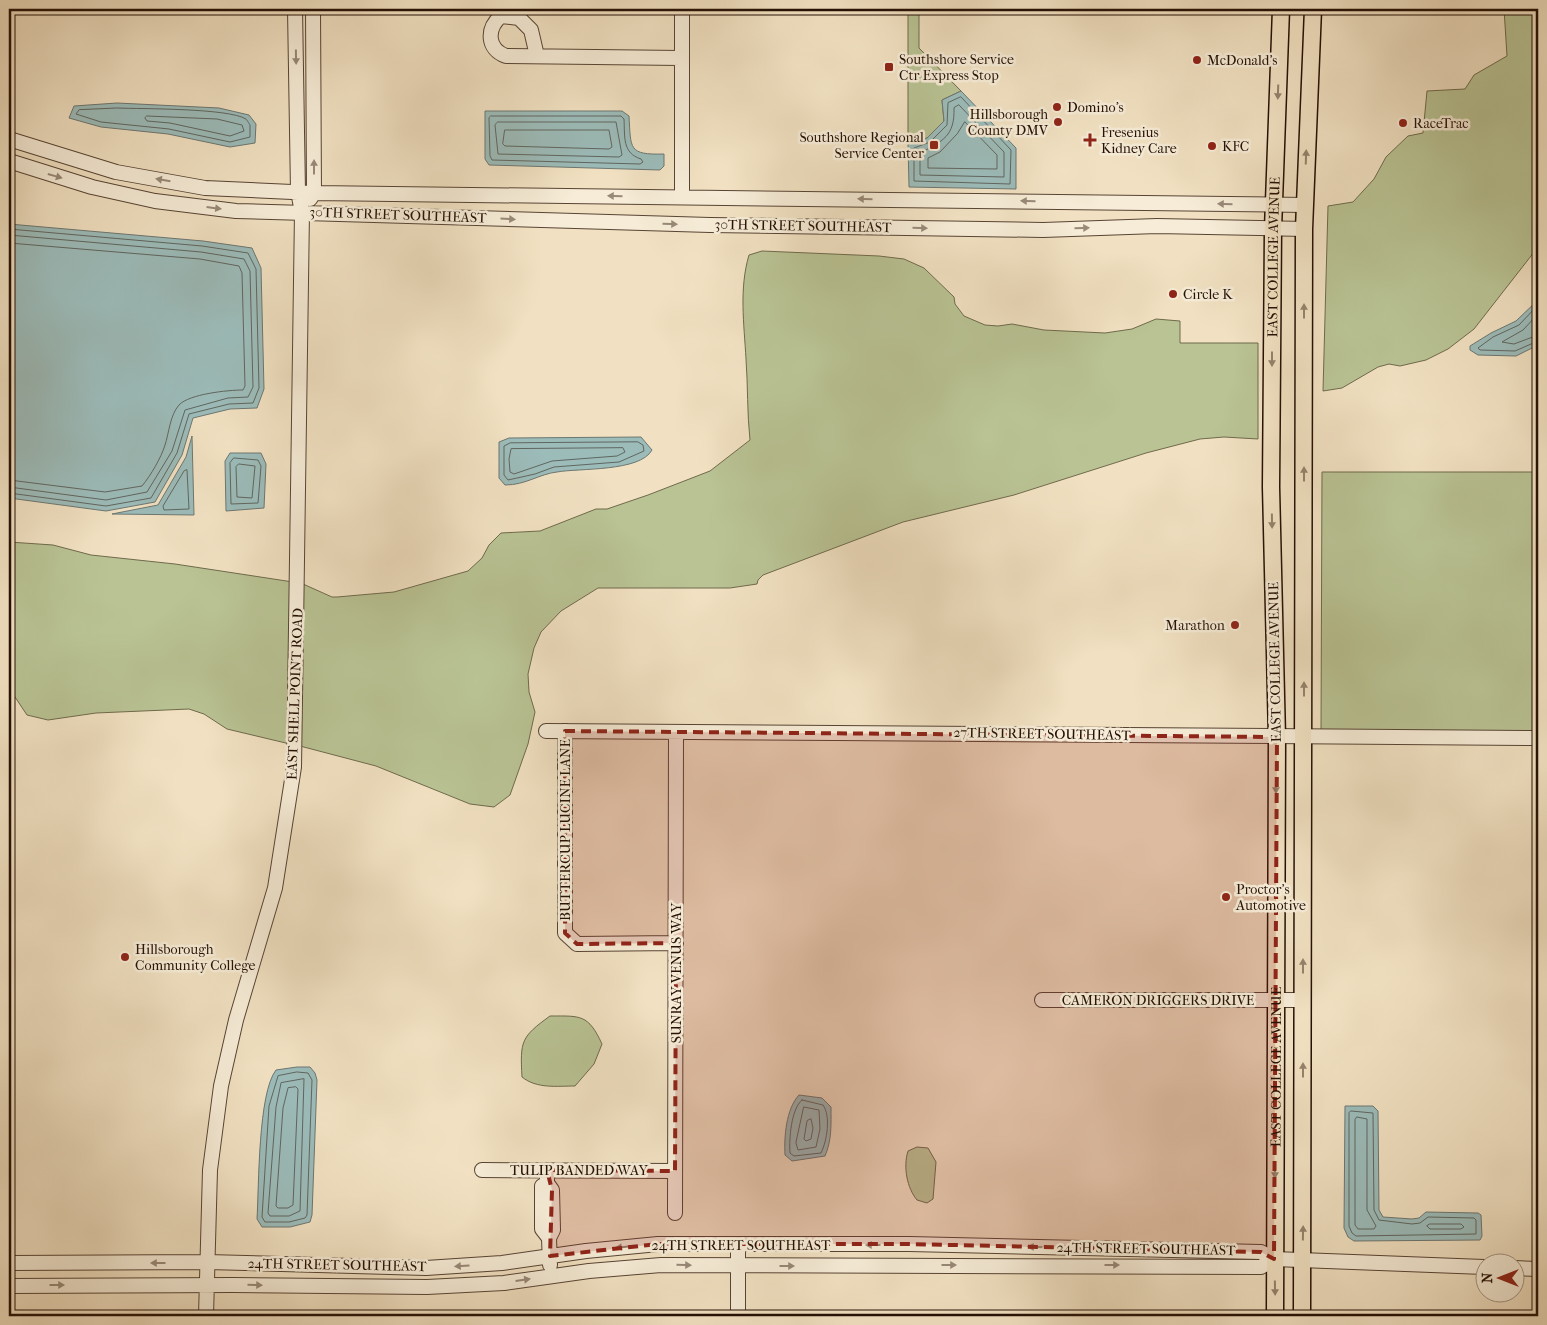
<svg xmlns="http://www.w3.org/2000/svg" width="1547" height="1325" font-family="'IM FELL French Canon',serif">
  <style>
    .green { fill: #b9c394; stroke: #6f6a4c }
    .water { fill: #9cbcba; stroke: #6c7772 }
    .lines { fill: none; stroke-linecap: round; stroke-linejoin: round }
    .shore { stroke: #606660; stroke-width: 1 }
    .minor-casing { stroke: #584434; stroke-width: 16 }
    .major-casing { stroke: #251005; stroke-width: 19 }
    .minor { stroke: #f6ecd7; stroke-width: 14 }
    .major { stroke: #f1e1c2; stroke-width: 16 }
    .oneway { fill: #988978 }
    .oneway2 { fill: #95836d }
    .marked { fill: #8f2418; fill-opacity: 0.2; stroke: #8f2418; stroke-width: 4; stroke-dasharray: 10 6; stroke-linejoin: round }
    .poi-dot { fill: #8f2418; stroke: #f6ecd7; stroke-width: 2 }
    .labels { text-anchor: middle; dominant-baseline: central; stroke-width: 5; stroke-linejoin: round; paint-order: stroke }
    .poi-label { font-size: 14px; fill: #251005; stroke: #f6ecd7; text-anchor: start }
    .street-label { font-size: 14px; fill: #251005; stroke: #f6ecd7 }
  </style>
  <rect width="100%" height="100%" fill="#f1e1c2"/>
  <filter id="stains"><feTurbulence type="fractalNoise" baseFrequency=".004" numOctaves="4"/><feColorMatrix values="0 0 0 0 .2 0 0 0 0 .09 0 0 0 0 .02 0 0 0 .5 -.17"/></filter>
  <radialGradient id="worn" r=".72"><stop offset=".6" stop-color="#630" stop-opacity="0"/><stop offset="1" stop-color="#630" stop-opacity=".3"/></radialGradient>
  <path class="green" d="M 908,9 L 919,9 L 919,48 L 961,91 L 942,100 L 944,121 L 927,138 L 908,144 Z
    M 1504,9 L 1538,9 L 1538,247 L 1474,329 L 1448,349 L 1426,360 L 1400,366 L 1389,364 L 1378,367 L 1342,388 L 1323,391 L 1328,206 L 1353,202 L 1374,179 L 1386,157 L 1408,136 L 1423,133 L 1427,91 L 1465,89 L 1474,75 L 1507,56 Z
    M 762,251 L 879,256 L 904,259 L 924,268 L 954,297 L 955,304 L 964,316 L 985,325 L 998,326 L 1012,324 L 1044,330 L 1105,333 L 1132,329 L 1156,319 L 1180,321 L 1180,343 L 1258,343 L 1258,439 L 1224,437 L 1200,439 L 1146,453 L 1014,495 L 903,522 L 763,575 L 758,580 L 757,584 L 730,588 L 598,588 L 561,611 L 541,632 L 534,648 L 528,674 L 529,692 L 535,712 L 528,744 L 510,795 L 494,807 L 470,804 L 376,766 L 300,746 L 303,584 L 332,597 L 337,597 L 394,592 L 468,571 L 482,558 L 489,545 L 501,533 L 540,531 L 596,509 L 607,509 L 648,495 L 710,471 L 750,440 C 747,413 748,386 746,359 C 744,323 739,289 749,255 Z
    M 1322,472 L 1538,472 L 1538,734 L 1321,733 Z
    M 9,542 L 53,545 L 91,555 L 175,564 L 293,582 L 290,744 L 227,729 L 204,714 L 189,709 L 96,713 L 48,720 L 27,715 L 9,688 Z
    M 550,1016 C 581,1016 588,1014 602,1044 L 594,1064 L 575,1086 C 557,1086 537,1089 522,1077 C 520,1041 521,1037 550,1016 Z
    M 917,1147 L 928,1148 L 936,1162 L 933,1199 L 927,1203 L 917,1200 C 907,1188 903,1167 908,1151 Z"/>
  <path class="water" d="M 961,91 L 1016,148 L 1016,189 L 909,187 L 908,144 L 927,138 L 944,121 L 942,100 Z
    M 117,103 L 219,108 L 249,115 L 256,124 L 255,143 L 230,147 L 168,134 L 101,127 L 69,118 L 74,106 Z
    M 485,111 L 622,111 L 629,116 C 631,149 628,155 664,154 L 664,166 L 660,170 L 489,165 L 485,159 Z
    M 9,224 L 203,241 L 252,248 L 261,268 L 264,389 L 257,408 L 230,409 L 193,418 L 182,455 L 155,502 L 106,511 L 9,498 Z
    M 1538,300 L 1538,345 L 1516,356 L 1478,355 L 1470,350 L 1470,346 L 1491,333 L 1516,321 Z
    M 192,436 L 194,515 L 112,514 L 158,505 L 186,457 Z
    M 641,437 L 652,450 C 640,472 579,468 557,472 C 539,474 526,485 505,485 L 499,478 L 499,442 L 509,438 Z
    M 230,453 L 261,453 L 266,464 L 264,508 L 226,511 L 225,461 Z
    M 297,1067 L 310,1067 L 315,1073 L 317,1080 L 312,1215 L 310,1222 L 290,1227 L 262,1227 L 257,1219 C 259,1186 258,1093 276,1070 Z
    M 799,1095 L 822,1098 L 831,1107 C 831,1124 832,1140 825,1156 L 792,1161 L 785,1155 C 784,1137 786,1109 799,1095 Z
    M 1345,1106 L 1373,1106 L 1378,1111 L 1379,1210 L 1383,1217 L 1412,1219 L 1419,1218 L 1426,1212 L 1478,1213 L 1481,1215 L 1482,1236 L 1480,1240 L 1354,1241 L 1348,1237 L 1344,1228 Z"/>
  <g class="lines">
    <path class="shore" d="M 961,97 L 1011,150 L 1010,184 L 914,181 L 914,148 L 930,142 L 947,125 L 948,103 Z
      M 959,105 L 1004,152 L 1004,177 L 920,175 L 920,153 C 943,141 955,136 954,108 Z
      M 117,108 C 142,109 228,108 246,119 C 247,120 250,125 250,125 L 250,137 L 230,142 L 169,129 L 101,122 L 76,114 L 79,110 Z
      M 147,116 L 217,119 L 242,125 L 244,131 L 230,136 L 170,123 L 147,121 L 145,118 Z
      M 491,116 L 621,116 L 624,119 C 625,137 622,153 641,159 L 643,162 L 640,164 L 492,160 L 490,156 L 489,118 Z
      M 498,122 L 616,122 L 622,155 L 619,157 L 498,154 L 495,125 Z
      M 965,122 L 997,155 L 997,169 L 928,168 L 928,158 L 940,152 L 957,134 Z
      M 505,130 L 609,130 L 612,147 L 609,149 L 505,146 L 503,144 Z
      M 9,229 L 202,246 L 248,253 L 256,269 L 259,388 L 253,403 L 229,404 L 189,414 L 177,453 L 151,498 L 106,506 L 9,493
      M 9,235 L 201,252 L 244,259 L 250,271 L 253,387 L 248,397 L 228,398 L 185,410 L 172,451 L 147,492 L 106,500 L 9,487
      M 9,243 L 200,259 L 239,266 L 242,273 L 245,386 L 243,390 C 228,390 189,394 179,405 C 170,415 169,433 165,445 C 161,458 151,475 142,486 L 105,492 L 9,480
      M 1538,305 L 1519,325 L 1493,337 L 1478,348 L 1480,350 L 1515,351 L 1538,341
      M 1538,314 L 1523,330 L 1502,342 L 1514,344 L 1538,335
      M 638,442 L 643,445 L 644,451 L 619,462 L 554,467 L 535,474 L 508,480 L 504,475 L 504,446 L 510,443 Z
      M 623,448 L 625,452 L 617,456 L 552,461 L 514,474 L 510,472 L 509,459 L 511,449 Z
      M 234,458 L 258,460 L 261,466 L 258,503 L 231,504 L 230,463 Z
      M 239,464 L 255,466 L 252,498 L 237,497 L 236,467 Z
      M 187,470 L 189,509 L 164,510 L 163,506 L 184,471 Z
      M 297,1072 L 308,1073 L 312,1080 L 307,1215 L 305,1218 L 289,1222 L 265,1222 L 262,1217 L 269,1106 L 278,1076 Z
      M 304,1079 L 300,1211 L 289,1216 L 270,1216 L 268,1213 L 276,1107 L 281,1083 Z
      M 296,1087 L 298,1089 L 293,1205 L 288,1208 L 278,1208 L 276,1206 L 283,1108 L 288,1088 Z
      M 802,1100 L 823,1105 C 831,1116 827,1141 821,1153 L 794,1156 L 790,1153 C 789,1139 791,1109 802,1100 Z
      M 804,1107 L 819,1110 L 820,1129 L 816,1147 L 798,1150 L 796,1143 Z
      M 1351,1111 L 1373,1113 L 1374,1210 L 1379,1220 L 1412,1224 L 1420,1223 L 1428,1217 L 1474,1218 L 1476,1220 L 1476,1234 L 1356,1236 L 1352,1233 L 1349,1226 L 1349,1113 Z
      M 1357,1117 L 1367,1119 L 1367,1210 L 1376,1226 L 1374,1229 L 1358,1229 L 1355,1225 L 1355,1120 Z
      M 811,1119 L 813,1128 L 811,1139 L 806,1141 L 804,1139 L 807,1121 Z
      M 1430,1224 L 1461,1224 L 1464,1227 L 1461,1229 L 1430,1229 L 1427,1226 Z"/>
    <g class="minor-casing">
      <path id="minor" d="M 682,9 L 682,197
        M 537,56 L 531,30 L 519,18 L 501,16 C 486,29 487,49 506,56 L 681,58
        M 9,139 L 116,172 L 205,188 L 314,193 L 1304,205
        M 9,161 L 92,187 L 155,201 L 236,211 L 710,225 L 1043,230 L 1157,226 L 1304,229
        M 310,199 L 314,193 L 313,9
        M 546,731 L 1538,738
        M 565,731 L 565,933 L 577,944 L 676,943
        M 1042,1000 L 1303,1000
        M 482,1170 L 675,1171
        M 547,1170 L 547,1183 L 552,1190 L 553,1230 L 549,1238 L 550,1265
        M 547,1183 L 542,1186 L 542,1229 L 549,1238
        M 675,1213 L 676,732
        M 738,1245 L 738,1316
        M 9,1263 L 207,1262 L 426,1268 L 502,1263 L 586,1251 L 658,1244 L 909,1244 L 1261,1252 L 1274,1259 L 1484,1267
        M 1514,1268 L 1538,1269
        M 9,1286 L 233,1285 L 427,1287 L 504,1283 L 589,1271 L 661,1265 L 1261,1267 L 1274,1259
        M 206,1316 L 210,1170 L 221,1086 L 236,1020 L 275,888 L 294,767 L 302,212 L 298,192 L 295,9"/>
    </g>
    <g class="major-casing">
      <g id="major">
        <path id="s1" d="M 1275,1316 L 1277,737 L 1271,487 L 1273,229 L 1281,9"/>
        <path d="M 1302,1316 L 1304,229 L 1313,9"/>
      </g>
    </g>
    <use href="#minor" class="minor"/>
    <use href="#major" class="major"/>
  </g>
  <defs><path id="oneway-solid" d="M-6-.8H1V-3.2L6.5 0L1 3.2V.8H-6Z" transform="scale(1.25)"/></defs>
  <g class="oneway">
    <use href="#oneway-solid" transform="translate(296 57) rotate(89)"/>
    <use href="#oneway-solid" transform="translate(314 167) rotate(-90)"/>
    <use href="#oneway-solid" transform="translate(55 176) rotate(16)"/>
    <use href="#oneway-solid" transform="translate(163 180) rotate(-170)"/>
    <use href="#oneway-solid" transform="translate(615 196) rotate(-179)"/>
    <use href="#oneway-solid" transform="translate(865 199) rotate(-179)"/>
    <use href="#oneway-solid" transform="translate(1028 201) rotate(-179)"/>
    <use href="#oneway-solid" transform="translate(1225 204) rotate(-179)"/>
    <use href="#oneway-solid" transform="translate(214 208) rotate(7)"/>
    <use href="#oneway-solid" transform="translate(508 219) rotate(3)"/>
    <use href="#oneway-solid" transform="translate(670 224) rotate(1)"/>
    <use href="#oneway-solid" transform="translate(920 228) rotate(1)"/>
    <use href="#oneway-solid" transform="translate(1082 228) rotate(-2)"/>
    <use href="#oneway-solid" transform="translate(873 1245) rotate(180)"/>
    <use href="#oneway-solid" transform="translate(623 1247) rotate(174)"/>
    <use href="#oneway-solid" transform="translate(1035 1247) rotate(-179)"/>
    <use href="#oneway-solid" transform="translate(158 1263) rotate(180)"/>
    <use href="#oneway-solid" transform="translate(684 1265) rotate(1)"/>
    <use href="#oneway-solid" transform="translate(949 1265)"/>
    <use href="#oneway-solid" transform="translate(1112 1265)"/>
    <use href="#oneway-solid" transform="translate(462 1266) rotate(177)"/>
    <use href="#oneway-solid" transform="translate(787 1266)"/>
    <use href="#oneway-solid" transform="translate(523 1280) rotate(-8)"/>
    <use href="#oneway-solid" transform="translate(57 1285)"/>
    <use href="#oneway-solid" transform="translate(255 1285) rotate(1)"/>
  </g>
  <g class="oneway2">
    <use href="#oneway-solid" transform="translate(1278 92) rotate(92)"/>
    <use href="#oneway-solid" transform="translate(1306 157) rotate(-88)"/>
    <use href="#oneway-solid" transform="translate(1304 311) rotate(-90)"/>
    <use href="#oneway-solid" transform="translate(1272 359) rotate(90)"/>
    <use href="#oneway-solid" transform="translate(1304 474) rotate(-90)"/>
    <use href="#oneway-solid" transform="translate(1272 521) rotate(89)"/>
    <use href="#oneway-solid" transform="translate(1304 689) rotate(-90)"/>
    <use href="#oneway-solid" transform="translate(1276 786) rotate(90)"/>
    <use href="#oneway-solid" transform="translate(1303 966) rotate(-90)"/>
    <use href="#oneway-solid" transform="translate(1303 1070) rotate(-90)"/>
    <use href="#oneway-solid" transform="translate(1275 1171) rotate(90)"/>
    <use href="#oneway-solid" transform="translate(1303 1233) rotate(-89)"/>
    <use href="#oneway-solid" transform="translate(1275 1288) rotate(89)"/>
  </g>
  <path class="marked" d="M 565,731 L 1277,737 L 1274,1259 L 1261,1252 L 909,1244 L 658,1244 L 550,1256 L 552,1190 L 547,1170 L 675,1171 L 676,943 L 577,944 L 565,933 Z"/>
  <g class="poi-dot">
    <circle cx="1197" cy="60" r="5"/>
    <rect x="884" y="62" width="10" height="10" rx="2.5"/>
    <circle cx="1057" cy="107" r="5"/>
    <circle cx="1058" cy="122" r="5"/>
    <circle cx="1403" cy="123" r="5"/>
    <path d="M1087.5 132.5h5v5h5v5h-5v5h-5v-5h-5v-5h5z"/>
    <rect x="929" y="140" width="10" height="10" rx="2.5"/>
    <circle cx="1212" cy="146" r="5"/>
    <circle cx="1173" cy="294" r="5"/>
    <circle cx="1235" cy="625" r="5"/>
    <circle cx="1226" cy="897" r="5"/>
    <circle cx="125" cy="957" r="5"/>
  </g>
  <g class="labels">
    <g class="poi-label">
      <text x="899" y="59">Southshore Service<tspan x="899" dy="16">Ctr Express Stop</tspan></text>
      <text x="1207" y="60">McDonald's</text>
      <text x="1067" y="107">Domino's</text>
      <text x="1048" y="114" text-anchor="end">Hillsborough<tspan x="1048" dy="16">County DMV</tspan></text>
      <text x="1413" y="123">RaceTrac</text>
      <text x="1101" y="132">Fresenius<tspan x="1101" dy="16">Kidney Care</tspan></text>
      <text x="924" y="137" text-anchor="end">Southshore Regional<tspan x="924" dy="16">Service Center</tspan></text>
      <text x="1222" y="146">KFC</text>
      <text x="1183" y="294">Circle K</text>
      <text x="1225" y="625" text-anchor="end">Marathon</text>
      <text x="1236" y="889">Proctor's<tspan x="1236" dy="16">Automotive</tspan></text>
      <text x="135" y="949">Hillsborough<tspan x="135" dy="16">Community College</tspan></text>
    </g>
    <g class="street-label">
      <text transform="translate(398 215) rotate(2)">30TH STREET SOUTHEAST</text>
      <text transform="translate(803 226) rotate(1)">30TH STREET SOUTHEAST</text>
      <text stroke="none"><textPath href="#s1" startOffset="1059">EAST COLLEGE AVENUE</textPath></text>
      <text transform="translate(1275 662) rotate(-91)">EAST COLLEGE AVENUE</text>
      <text transform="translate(295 694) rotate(-88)">EAST SHELL POINT ROAD</text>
      <text transform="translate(1042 734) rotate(1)">27TH STREET SOUTHEAST</text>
      <text transform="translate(565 830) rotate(-90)">BUTTERCUP LUCINE LANE</text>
      <text transform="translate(676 973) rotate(-90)">SUNRAY VENUS WAY</text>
      <text x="1158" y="1000">CAMERON DRIGGERS DRIVE</text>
      <text stroke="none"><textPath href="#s1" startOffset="249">EAST COLLEGE AVENUE</textPath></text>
      <text x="579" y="1170">TULIP BANDED WAY</text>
      <text x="741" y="1245">24TH STREET SOUTHEAST</text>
      <text transform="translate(1146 1249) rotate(1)">24TH STREET SOUTHEAST</text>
      <text transform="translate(337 1265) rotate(1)">24TH STREET SOUTHEAST</text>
    </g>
  </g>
  <rect width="1547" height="1325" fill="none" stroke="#f1e1c2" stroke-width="30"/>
  <rect x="10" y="10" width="1527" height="1305" fill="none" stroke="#251005" stroke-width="2.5"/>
  <rect x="15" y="15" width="1517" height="1295" fill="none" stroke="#251005"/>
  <g transform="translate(1500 1278) rotate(270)"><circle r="24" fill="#f6ecd7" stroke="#a29483"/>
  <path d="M0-4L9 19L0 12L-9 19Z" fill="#8f2418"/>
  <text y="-8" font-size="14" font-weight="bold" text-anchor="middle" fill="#251005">N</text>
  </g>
  <rect width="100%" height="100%" filter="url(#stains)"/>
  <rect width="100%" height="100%" fill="url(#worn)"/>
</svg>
